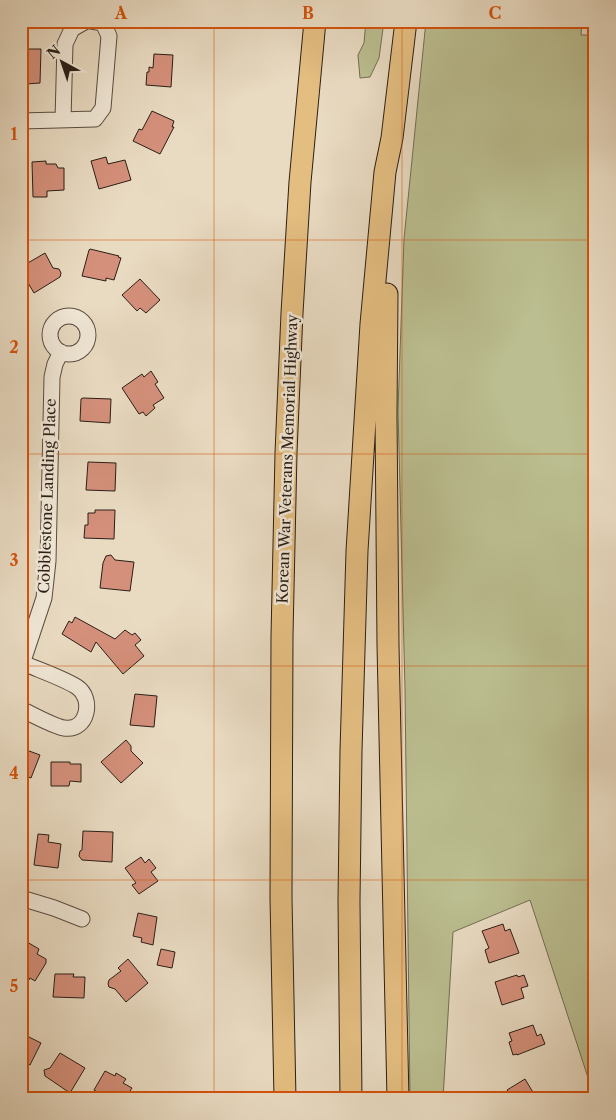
<svg xmlns="http://www.w3.org/2000/svg" width="616" height="1120" font-family="'Libre Caslon Text',serif">
  <style>
    .green { fill: #bbbe90; stroke: #726e54 }
    .building { fill: #d5907b; stroke: #291e17 }
    .lines { fill: none; stroke-linecap: round; stroke-linejoin: round }
    .minor-casing { stroke: #594d42; stroke-width: 17 }
    .highway-casing { stroke: #291e17; stroke-width: 23 }
    .minor { stroke: #f1e8d7; stroke-width: 15 }
    .highway { stroke: #e4be81; stroke-width: 21 }
    .grid { fill: none; stroke: #d5530d; stroke-width: 1; stroke-opacity: 0.55 }
    .labels { text-anchor: middle; dominant-baseline: central; stroke-width: 5; stroke-linejoin: round; paint-order: stroke }
    .street-label { font-size: 15px; fill: #291e17; stroke: #f1e8d7 }
    .neatline { fill: none; stroke: #d5530d; stroke-width: 2 }
    .grid-label { font-size: 16px; text-anchor: middle; font-weight: bold; fill: #d5530d }
  </style>
  <rect width="100%" height="100%" fill="#e9dbc2"/>
  <filter id="stains"><feTurbulence type="fractalNoise" baseFrequency=".004" numOctaves="4"/><feColorMatrix values="0 0 0 0 .2 0 0 0 0 .09 0 0 0 0 .02 0 0 0 .5 -.17"/></filter>
  <radialGradient id="worn" r=".72"><stop offset=".6" stop-color="#630" stop-opacity="0"/><stop offset="1" stop-color="#630" stop-opacity=".3"/></radialGradient>
  <path class="green" d="M 366,21 L 384,21 L 379,58 L 370,77 L 360,78 L 358,55 L 364,43 Z
    M 426,21 L 582,21 L 581,35 L 595,35 L 595,1099 L 530,900 L 453,932 L 443,1099 L 410,1099 L 405,689 L 398,410 L 404,239 Z"/>
  <path class="building" d="M 28,49 L 41,49 L 40,83 L 26,84 L 26,78 L 21,77 L 21,51 L 28,51 Z
    M 154,54 L 173,55 L 171,87 L 146,85 L 147,72 L 149,72 L 149,67 L 153,68 Z
    M 152,111 L 174,121 L 172,127 L 174,127 L 160,154 L 133,141 L 139,129 L 142,130 Z
    M 106,157 L 108,164 L 125,160 L 131,180 L 99,189 L 91,161 Z
    M 46,161 L 46,164 L 56,164 L 58,168 L 64,168 L 64,190 L 47,191 L 47,197 L 33,197 L 32,162 Z
    M 90,249 L 119,256 L 118,257 L 121,258 L 114,280 L 106,278 L 106,281 L 82,276 L 89,250 Z
    M 45,253 L 53,268 L 59,269 L 61,273 L 60,277 L 34,293 L 21,271 L 21,267 Z
    M 140,279 L 160,300 L 146,313 L 140,308 L 137,311 L 122,295 Z
    M 151,371 L 158,382 L 155,384 L 164,398 L 153,405 L 155,408 L 146,416 L 143,412 L 139,414 L 122,388 L 142,374 L 144,377 Z
    M 83,398 L 111,399 L 110,423 L 80,421 L 81,399 Z
    M 88,462 L 116,463 L 115,491 L 86,490 Z
    M 95,510 L 115,510 L 114,539 L 84,538 L 85,525 L 88,525 L 88,513 L 95,513 Z
    M 111,555 L 115,560 L 134,562 L 130,591 L 100,588 L 103,563 L 106,556 Z
    M 75,617 L 115,639 L 125,630 L 132,635 L 135,633 L 141,640 L 135,645 L 144,656 L 123,674 L 96,642 L 91,652 L 62,634 L 69,621 L 72,623 Z
    M 135,694 L 157,696 L 154,727 L 130,725 Z
    M 126,740 L 131,746 L 131,751 L 143,763 L 121,783 L 101,762 Z
    M 21,748 L 40,755 L 31,778 L 21,774 Z
    M 51,762 L 70,762 L 70,764 L 81,764 L 81,782 L 70,781 L 69,786 L 51,786 Z
    M 83,831 L 113,832 L 112,862 L 82,860 L 79,856 L 80,851 L 82,850 Z
    M 38,834 L 49,835 L 48,842 L 61,844 L 58,868 L 34,865 Z
    M 141,857 L 145,863 L 149,859 L 156,868 L 151,872 L 158,881 L 139,894 L 132,885 L 136,883 L 125,868 Z
    M 138,913 L 157,917 L 153,945 L 141,942 L 142,938 L 133,936 Z
    M 503,924 L 505,931 L 510,929 L 519,953 L 489,963 L 485,950 L 489,948 L 482,931 Z
    M 27,942 L 39,949 L 37,954 L 46,959 L 46,963 L 35,981 L 30,978 L 29,980 L 21,976 L 21,952 Z
    M 161,949 L 175,952 L 172,968 L 157,965 Z
    M 128,959 L 148,983 L 126,1002 L 115,989 L 109,987 L 108,984 L 109,980 L 121,971 L 118,968 Z
    M 55,974 L 74,974 L 73,977 L 85,977 L 84,998 L 53,997 Z
    M 517,975 L 518,977 L 524,975 L 528,986 L 521,988 L 524,998 L 502,1005 L 495,982 Z
    M 533,1025 L 537,1036 L 541,1034 L 545,1044 L 517,1055 L 517,1054 L 513,1055 L 509,1042 L 512,1041 L 509,1033 Z
    M 21,1033 L 41,1043 L 30,1065 L 21,1060 Z
    M 60,1053 L 85,1068 L 70,1093 L 45,1076 L 44,1070 L 50,1068 Z
    M 105,1071 L 115,1076 L 116,1073 L 126,1079 L 123,1083 L 132,1088 L 125,1099 L 109,1099 L 94,1090 Z
    M 525,1079 L 537,1099 L 513,1099 L 507,1090 Z"/>
  <g class="lines">
    <g class="minor-casing">
      <path id="minor" d="M 63,120 L 65,44 L 72,29 L 86,21
        M 21,121 L 95,119 L 103,108 L 109,36 L 103,23 L 91,21
        M50 335a19 19 0 1 1 38 0a19 19 0 1 1-38 0Z
        M 21,667 L 44,598 L 48,561 L 52,377 L 55,364 L 61,352
        M 21,709 C 31,714 55,727 64,728 C 88,732 94,698 77,687 C 63,678 39,670 23,663
        M 21,898 L 54,908 L 82,919"/>
    </g>
    <g class="highway-casing">
      <path id="highway" d="M 387,294 L 386,415 L 388,645 L 398,1099
        M 285,1099 L 281,898 L 282,636 L 286,453 L 292,313 L 300,182 L 315,21
        M 351,1099 L 349,901 L 351,751 L 357,551 L 371,324 L 385,172 L 392,138 L 406,21"/>
    </g>
    <use href="#minor" class="minor"/>
    <use href="#highway" class="highway"/>
  </g>
  <path class="grid" d="M 214,21 L 214,1099M 402,21 L 402,1099M 21,240 L 595,240M 21,454 L 595,454M 21,666 L 595,666M 21,880 L 595,880"/>
  <g class="labels">
    <g class="street-label">
      <text transform="translate(287 459) rotate(-88)">Korean War Veterans Memorial Highway</text>
      <text transform="translate(47 496) rotate(-88)">Cobblestone Landing Place</text>
    </g>
  </g>
  <rect width="616" height="1120" fill="none" stroke="#e9dbc2" stroke-width="55"/>
  <g transform="translate(62 62) rotate(320)" stroke="#f1e8d7" stroke-width="4" paint-order="stroke">
  <path d="M0-4L9 19L0 12L-9 19Z" fill="#291e17"/>
  <text y="-8" font-size="14" font-weight="bold" text-anchor="middle" fill="#291e17">N</text>
  </g>
  <rect x="28" y="28" width="560" height="1064" class="neatline"/>
  <g class="grid-label">
    <text x="121" y="19">A</text>
    <text x="308" y="19">B</text>
    <text x="495" y="19">C</text>
    <text x="14" y="140">1</text>
    <text x="14" y="353">2</text>
    <text x="14" y="566">3</text>
    <text x="14" y="779">4</text>
    <text x="14" y="992">5</text>
  </g>
  <rect width="100%" height="100%" filter="url(#stains)"/>
  <rect width="100%" height="100%" fill="url(#worn)"/>
</svg>
